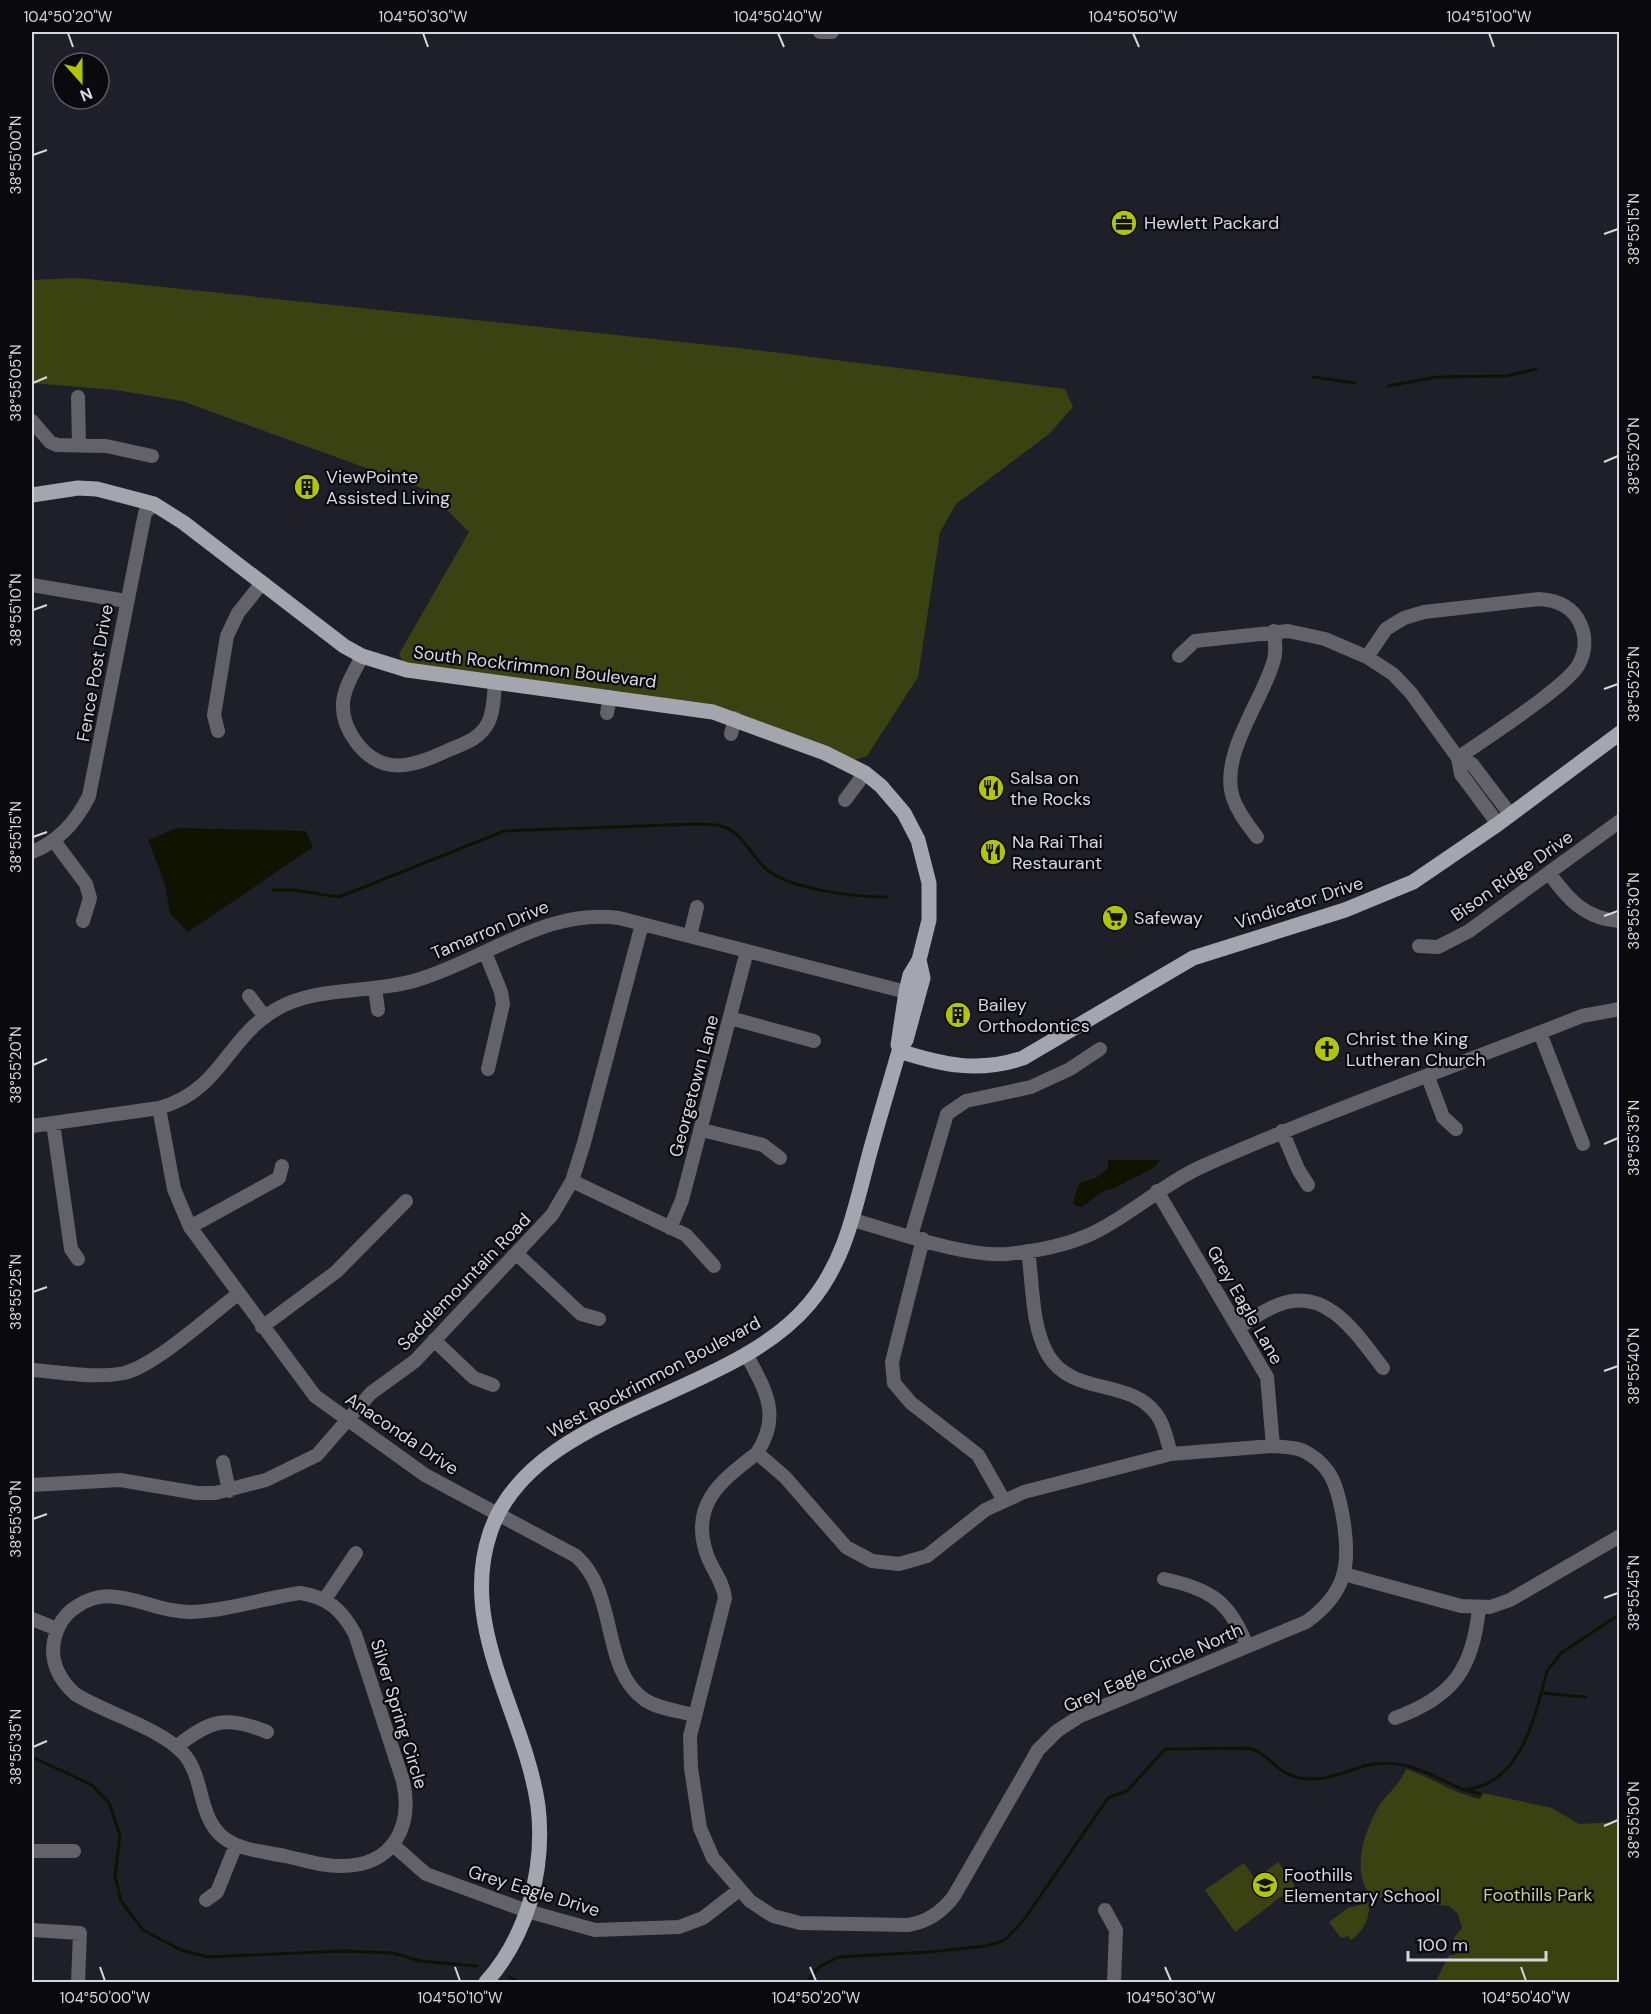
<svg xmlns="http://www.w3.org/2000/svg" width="1651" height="2014" font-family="'DM Sans',sans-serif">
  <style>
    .green { fill: #3b4212 }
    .water { fill: #101300 }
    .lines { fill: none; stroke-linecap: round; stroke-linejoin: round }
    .stream { stroke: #101300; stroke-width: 3 }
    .minor { stroke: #626268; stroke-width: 14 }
    .major { stroke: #a5a5b0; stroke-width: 15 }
    .ticks { fill: none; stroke: #d7d7de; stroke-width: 2 }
    .labels { text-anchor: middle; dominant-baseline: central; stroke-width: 4.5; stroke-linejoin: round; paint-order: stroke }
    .poi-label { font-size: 18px; fill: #d7d7de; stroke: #09090e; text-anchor: start }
    .street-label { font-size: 18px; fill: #d7d7de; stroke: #09090e }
    .park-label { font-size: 18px; fill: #c3d17e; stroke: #09090e }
    .neatline { fill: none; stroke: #d7d7de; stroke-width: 2 }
    .ticks-label { font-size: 15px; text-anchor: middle; fill: #d7d7de }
  </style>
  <rect width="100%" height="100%" fill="#1f1f29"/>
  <path class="green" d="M 78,278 L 757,350 L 1065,389 L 1073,407 L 1049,434 L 956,504 L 940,532 L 918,677 L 867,756 L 845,763 L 713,712 L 407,670 L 399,654 L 469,532 L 427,490 L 182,401 L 115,390 L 32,383 L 32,280 Z
    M 1406,1769 C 1433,1778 1452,1793 1480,1799 L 1483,1793 L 1552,1808 L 1579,1824 L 1617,1822 L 1619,1982 L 1436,1981 L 1449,1955 L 1455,1955 L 1453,1939 L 1462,1928 L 1458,1914 L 1449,1906 L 1372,1897 C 1350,1873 1364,1831 1379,1806 C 1388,1793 1400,1784 1406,1769 Z
    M 1278,1862 L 1295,1886 L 1235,1932 L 1205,1890 L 1244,1863 L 1255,1879 Z
    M 1370,1902 C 1369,1918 1365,1930 1351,1940 L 1348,1936 L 1341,1938 L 1329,1922 L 1348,1908 Z"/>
  <path class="water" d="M 177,828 L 306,831 L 313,847 L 188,932 L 170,913 L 165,884 L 148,840 Z
    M 1108,1160 L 1160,1160 L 1154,1168 L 1114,1188 L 1103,1191 L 1082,1207 L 1076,1206 L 1073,1202 L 1079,1183 L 1096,1178 L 1108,1168 Z"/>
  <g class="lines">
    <path class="stream" d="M 1313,377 L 1355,383
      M 1388,386 L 1437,377 L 1506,376 L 1536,369
      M 273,890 L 293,890 L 339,897 L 504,831 L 697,824 C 705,824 717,824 724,827 C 744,834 751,856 766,869 C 791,890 855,897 886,897
      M 1541,1693 L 1586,1697
      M 32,1757 L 92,1785 L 109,1803 L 120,1835 L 115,1875 L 121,1901 L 143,1930 L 181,1950 L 209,1957 L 341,1951 L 393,1953 L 420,1961 L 477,1966
      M 1468,1791 L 1480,1794
      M 509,1977 L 520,1982
      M 807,1982 L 819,1967 L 838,1957 L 929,1952 L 986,1946 L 1005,1940 L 1023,1921 L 1108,1798 L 1127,1791 L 1165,1749 L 1249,1748 C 1272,1754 1275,1777 1309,1779 C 1329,1780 1348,1770 1368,1765 C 1404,1757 1432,1776 1464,1790 C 1522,1785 1535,1715 1547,1671 L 1561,1653 L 1620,1614"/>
    <path class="minor" d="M 820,32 L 832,32
      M 78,397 L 79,445
      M 32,421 L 50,442 L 57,445 L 106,446 L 152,456
      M 32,585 L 126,601
      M 362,656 C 355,671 344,687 343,703 C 342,717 348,731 356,742 C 384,779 416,765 451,749 C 466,743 480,738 488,723 C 494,711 494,695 495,682
      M 1179,656 L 1195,641 L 1288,631 L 1325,639 L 1367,657 L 1393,674 L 1411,693 L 1458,758 L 1461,774 L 1498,824
      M 1367,657 L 1386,629 L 1404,618 L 1424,612 L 1539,599 C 1556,600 1572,606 1580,623 C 1586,636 1586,651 1579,664 C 1568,686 1483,740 1458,758
      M 607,713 L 610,697
      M 218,731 L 214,715 L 227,636 L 238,613 L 262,583
      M 731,734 L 735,718
      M 1458,758 L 1472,764 L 1510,814
      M 845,800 L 865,773
      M 1257,837 C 1248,825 1238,813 1233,798 C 1219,756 1261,703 1273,663 C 1277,653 1275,642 1274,631
      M 54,841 L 86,884 L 90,898 L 83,921
      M 32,852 C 58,842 76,822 89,796 L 145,513 L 154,504
      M 1549,873 C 1568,899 1585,919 1620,921
      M 690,936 L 697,907
      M 1419,946 L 1438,947 L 1469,931 L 1620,821
      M 485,952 L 501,992 L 503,1004 L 488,1069
      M 375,988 L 378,1010
      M 249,996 L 265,1017
      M 730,1018 L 814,1041
      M 1540,1033 L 1583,1144
      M 1428,1077 L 1443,1117 L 1456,1129
      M 159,1108 L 174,1189 L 190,1227 L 315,1396 L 425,1475 L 576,1556 C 619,1594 600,1669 645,1700 C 659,1709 679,1711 694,1715
      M 53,1123 L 71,1249 L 78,1259
      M 32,1126 L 159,1108 C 222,1090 225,1040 275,1010 C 317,985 372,994 417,980 C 485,960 545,908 619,918 L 906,992
      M 702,1130 L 763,1145 L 780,1158
      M 1282,1131 L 1298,1169 L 1308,1185
      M 572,1181 L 686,1235 L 714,1266
      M 1157,1191 L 1267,1377 L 1273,1446
      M 853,1220 C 896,1232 964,1257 1007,1254 C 1039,1251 1071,1245 1099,1230 C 1135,1211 1165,1183 1203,1166 C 1327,1111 1456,1066 1582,1016 L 1620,1009
      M 190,1227 L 279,1178 L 282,1166
      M 670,1228 L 682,1200 L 747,951
      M 911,1236 L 947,1114 L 966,1101 L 1031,1087 L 1070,1069 L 1100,1049
      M 923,1239 L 892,1362 L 894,1383 L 911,1403 L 978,1455 L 1003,1499
      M 1028,1251 C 1033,1283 1031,1326 1048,1355 C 1073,1397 1130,1377 1157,1415 C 1165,1426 1167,1441 1171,1454
      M 517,1254 L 581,1314 L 599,1319
      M 262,1327 L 336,1272 L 406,1201
      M 1238,1328 C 1251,1320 1264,1310 1278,1305 C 1327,1285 1357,1335 1383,1368
      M 434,1340 L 474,1378 L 493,1385
      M 746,1354 C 765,1389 782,1415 757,1453
      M 32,1370 C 61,1372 94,1379 124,1373 C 155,1366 210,1315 237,1295
      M 1273,1446 C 1285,1447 1299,1447 1309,1454 C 1332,1468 1337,1487 1342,1512 C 1351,1560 1349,1592 1306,1622 L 1080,1716 L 1057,1731 L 1038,1750 L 954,1896 C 942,1912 928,1922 908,1925 L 800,1923 L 773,1916 L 750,1901 L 713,1858 L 700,1828 L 691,1768 L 690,1736 L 725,1598 C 723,1580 711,1569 706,1552 C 690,1502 724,1479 757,1453 L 785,1477 L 846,1547 L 872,1561 L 899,1564 L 927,1556 L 985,1510 L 1024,1492 L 1171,1454 Z
      M 223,1462 L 229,1491
      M 32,1485 L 120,1480 L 197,1493 L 215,1493 L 266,1480 L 317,1455 L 371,1393 L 415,1361 L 552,1215 L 572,1181 L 584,1143 L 642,924
      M 1344,1574 L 1461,1606 L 1490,1607 L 1510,1600 L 1620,1536
      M 1164,1579 C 1211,1589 1230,1602 1247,1646
      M 300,1593 C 328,1597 342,1610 355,1634 L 403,1781 C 413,1826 394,1865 343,1866 C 324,1867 304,1860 285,1856 C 265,1852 240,1850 224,1838 C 197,1817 205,1777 183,1753 C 160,1728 105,1713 75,1694 C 60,1680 50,1662 54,1641 C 57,1627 63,1615 76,1607 C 114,1580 151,1613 191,1612 C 227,1611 264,1598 300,1593 Z
      M 325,1599 L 356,1553
      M 32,1619 L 57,1629
      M 1395,1718 C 1453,1697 1473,1669 1479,1608
      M 176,1747 C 210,1720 226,1715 267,1732
      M 393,1845 L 426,1874 L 527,1911 L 595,1930 L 679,1927 L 703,1918 L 739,1890
      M 32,1851 L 74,1851
      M 206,1900 L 217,1892 L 236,1845
      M 1105,1910 L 1116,1930 L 1114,1982
      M 32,1930 L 80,1933 L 78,1982"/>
    <path class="major" d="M 32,495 L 78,488 L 97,489 L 154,504 L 184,523 L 344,646 L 362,656 L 407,670 L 713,712 L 825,753 L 865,773 L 881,786 L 904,813 L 918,840 L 929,883 L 929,920 L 919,960 L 910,975 L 906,992 L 898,1045
      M 899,1051 C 943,1065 978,1073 1023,1058 L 1193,958 L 1345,910 L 1413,882 L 1498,824 L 1620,733
      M 486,1982 C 506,1960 521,1931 530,1902 C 539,1870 542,1839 538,1806 C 525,1714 458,1628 490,1533 C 531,1409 729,1400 809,1304 C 843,1264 853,1217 866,1167 C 876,1128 888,1090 899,1051 L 906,1040 L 923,978 L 919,960"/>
  </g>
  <path class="ticks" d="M 68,33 L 73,47M 423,33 L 428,47M 778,33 L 784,47M 1133,33 L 1139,47M 1489,33 L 1494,47M 33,155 L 47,150M 1604,234 L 1618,229M 33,383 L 47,377M 1604,462 L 1618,456M 33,610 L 47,605M 1604,689 L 1618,684M 33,837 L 47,832M 1604,916 L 1618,911M 33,1065 L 47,1059M 1604,1144 L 1618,1138M 33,1292 L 47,1287M 1604,1371 L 1618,1366M 33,1519 L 47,1514M 1604,1598 L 1618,1593M 33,1747 L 47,1741M 1604,1826 L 1618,1820M 100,1967 L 105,1981M 455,1967 L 460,1981M 810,1967 L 816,1981M 1165,1967 L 1171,1981M 1521,1967 L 1526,1981"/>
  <defs>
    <g id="office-disc" transform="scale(1.35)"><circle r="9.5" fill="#b1c500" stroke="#09090e"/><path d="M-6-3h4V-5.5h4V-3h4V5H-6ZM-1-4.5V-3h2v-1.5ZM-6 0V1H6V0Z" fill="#111"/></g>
    <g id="building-disc" transform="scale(1.35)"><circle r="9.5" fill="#b1c500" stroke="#09090e"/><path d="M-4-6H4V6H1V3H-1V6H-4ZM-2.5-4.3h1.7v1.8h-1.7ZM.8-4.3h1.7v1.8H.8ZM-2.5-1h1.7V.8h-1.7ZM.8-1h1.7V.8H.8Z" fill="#111"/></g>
    <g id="restaurant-disc" transform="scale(1.35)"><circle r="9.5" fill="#b1c500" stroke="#09090e"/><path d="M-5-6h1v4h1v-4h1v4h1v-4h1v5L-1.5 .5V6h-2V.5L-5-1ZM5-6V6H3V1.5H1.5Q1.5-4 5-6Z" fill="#111"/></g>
    <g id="supermarket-disc" transform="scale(1.35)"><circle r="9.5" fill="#b1c500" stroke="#09090e"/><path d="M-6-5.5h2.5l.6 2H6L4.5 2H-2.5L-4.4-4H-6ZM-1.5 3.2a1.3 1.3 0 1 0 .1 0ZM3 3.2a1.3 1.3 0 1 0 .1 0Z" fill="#111"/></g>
    <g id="church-disc" transform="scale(1.35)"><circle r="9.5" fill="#b1c500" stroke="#09090e"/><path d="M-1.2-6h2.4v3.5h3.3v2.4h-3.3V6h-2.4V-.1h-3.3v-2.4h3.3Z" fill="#111"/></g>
    <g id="school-disc" transform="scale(1.35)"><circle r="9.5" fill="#b1c500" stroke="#09090e"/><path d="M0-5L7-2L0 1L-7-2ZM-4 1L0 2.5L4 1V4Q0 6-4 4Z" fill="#111"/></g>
  </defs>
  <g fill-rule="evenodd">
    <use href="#office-disc" x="1124" y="223"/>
    <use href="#building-disc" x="307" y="487"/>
    <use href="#restaurant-disc" x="991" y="788"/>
    <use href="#restaurant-disc" x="993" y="852"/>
    <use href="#supermarket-disc" x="1115" y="918"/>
    <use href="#building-disc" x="958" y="1015"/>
    <use href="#church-disc" x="1327" y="1049"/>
    <use href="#school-disc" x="1265" y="1885"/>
  </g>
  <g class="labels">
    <g class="poi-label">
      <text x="1144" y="223">Hewlett Packard</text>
      <text x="326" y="477">ViewPointe<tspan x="326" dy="21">Assisted Living</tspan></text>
      <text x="1010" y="778">Salsa on<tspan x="1010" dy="21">the Rocks</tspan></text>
      <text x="1012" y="842">Na Rai Thai<tspan x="1012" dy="21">Restaurant</tspan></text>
      <text x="1134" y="918">Safeway</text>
      <text x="978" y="1005">Bailey<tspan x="978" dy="21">Orthodontics</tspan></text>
      <text x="1346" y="1039">Christ the King<tspan x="1346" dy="21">Lutheran Church</tspan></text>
      <text x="1284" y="1875">Foothills<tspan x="1284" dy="21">Elementary School</tspan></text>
    </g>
    <g class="street-label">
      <text transform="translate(535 667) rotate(7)">South Rockrimmon Boulevard</text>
      <text transform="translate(95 673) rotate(-80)">Fence Post Drive</text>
      <text transform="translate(1512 876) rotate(-35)">Bison Ridge Drive</text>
      <text transform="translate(1299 903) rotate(-18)">Vindicator Drive</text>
      <text transform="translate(490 930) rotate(-23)">Tamarron Drive</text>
      <text transform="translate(694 1086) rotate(-75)">Georgetown Lane</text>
      <text transform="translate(464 1282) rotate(-46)">Saddlemountain Road</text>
      <text transform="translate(1245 1305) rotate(60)">Grey Eagle Lane</text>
      <text transform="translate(654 1377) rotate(-28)">West Rockrimmon Boulevard</text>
      <text transform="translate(402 1434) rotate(34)">Anaconda Drive</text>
      <text transform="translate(1153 1668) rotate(-24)">Grey Eagle Circle North</text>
      <text transform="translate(399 1714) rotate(73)">Silver Spring Circle</text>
      <text transform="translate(534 1891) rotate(17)">Grey Eagle Drive</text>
    </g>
    <g class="park-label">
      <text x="1538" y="1895">Foothills Park</text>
    </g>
  </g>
  <rect width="1651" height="2014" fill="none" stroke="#09090e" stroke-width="66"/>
  <g transform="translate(81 81) rotate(159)"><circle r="28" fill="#09090e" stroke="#5b5b61" stroke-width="1.5"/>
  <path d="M0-4.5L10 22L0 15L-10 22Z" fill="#b1c500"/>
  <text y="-9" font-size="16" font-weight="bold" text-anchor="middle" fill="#d7d7de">N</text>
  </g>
  <path d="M1408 1951v9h138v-9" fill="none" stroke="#d7d7de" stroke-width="3"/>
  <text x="1417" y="1951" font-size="18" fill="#d7d7de" stroke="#09090e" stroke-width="4.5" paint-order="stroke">100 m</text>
  <rect x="33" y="33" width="1585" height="1948" class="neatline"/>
  <g class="ticks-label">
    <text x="68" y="22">104°50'20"W</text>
    <text x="423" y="22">104°50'30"W</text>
    <text x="778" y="22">104°50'40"W</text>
    <text x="1133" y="22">104°50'50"W</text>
    <text x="1489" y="22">104°51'00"W</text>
    <text transform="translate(16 155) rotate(-90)" y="5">38°55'00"N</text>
    <text transform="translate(1634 229) rotate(-90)" y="5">38°55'15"N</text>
    <text transform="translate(16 383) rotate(-90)" y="5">38°55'05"N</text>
    <text transform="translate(1634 456) rotate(-90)" y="5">38°55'20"N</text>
    <text transform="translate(16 610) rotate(-90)" y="5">38°55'10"N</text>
    <text transform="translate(1634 684) rotate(-90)" y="5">38°55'25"N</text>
    <text transform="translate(16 837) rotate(-90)" y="5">38°55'15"N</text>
    <text transform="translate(1634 911) rotate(-90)" y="5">38°55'30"N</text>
    <text transform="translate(16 1065) rotate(-90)" y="5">38°55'20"N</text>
    <text transform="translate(1634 1138) rotate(-90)" y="5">38°55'35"N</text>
    <text transform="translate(16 1292) rotate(-90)" y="5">38°55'25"N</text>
    <text transform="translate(1634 1366) rotate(-90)" y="5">38°55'40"N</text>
    <text transform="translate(16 1519) rotate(-90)" y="5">38°55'30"N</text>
    <text transform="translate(1634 1593) rotate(-90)" y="5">38°55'45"N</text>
    <text transform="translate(16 1747) rotate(-90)" y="5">38°55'35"N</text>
    <text transform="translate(1634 1820) rotate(-90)" y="5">38°55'50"N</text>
    <text x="105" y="2003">104°50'00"W</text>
    <text x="460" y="2003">104°50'10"W</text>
    <text x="816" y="2003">104°50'20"W</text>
    <text x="1171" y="2003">104°50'30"W</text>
    <text x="1526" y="2003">104°50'40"W</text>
  </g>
</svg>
